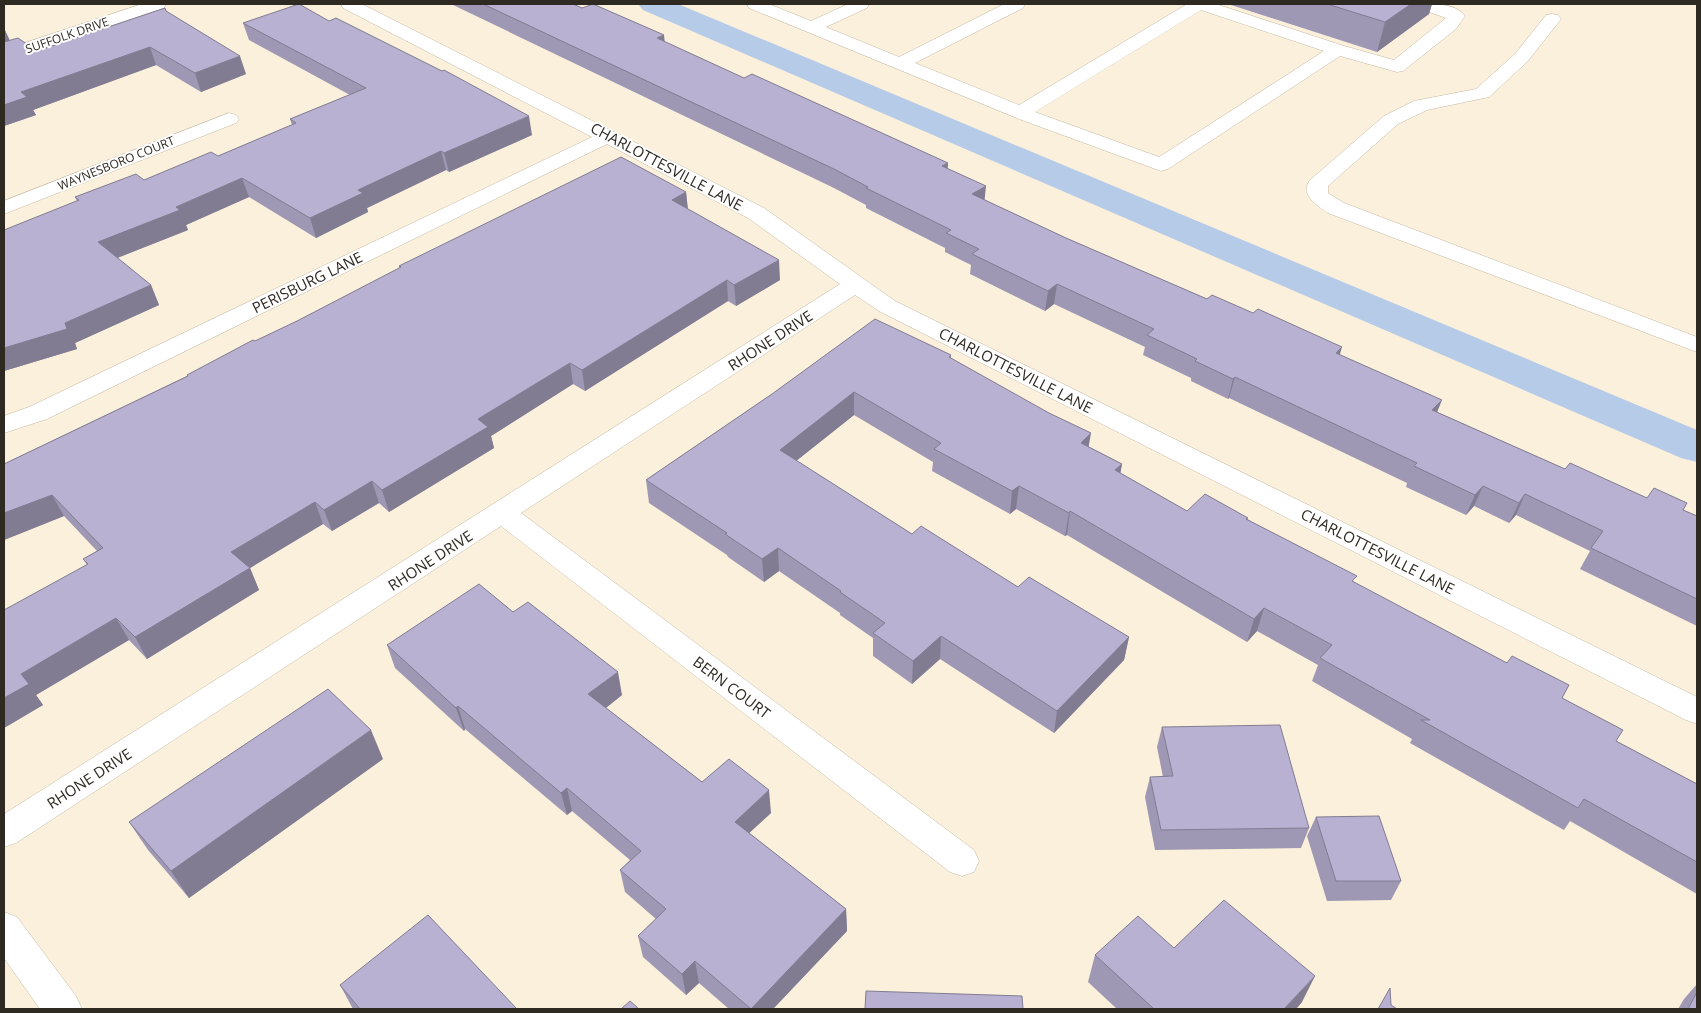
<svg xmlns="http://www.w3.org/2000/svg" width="1701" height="1013" font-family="'Open Sans',sans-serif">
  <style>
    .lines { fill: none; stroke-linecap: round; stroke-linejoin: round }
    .canal { fill: #b6cbe8; fill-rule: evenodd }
    .minor-casing { stroke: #c4b9a5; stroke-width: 1 }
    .minor { fill: #fff; fill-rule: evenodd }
    .wall { fill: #9e98b4 }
    .shaded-wall { fill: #817c92 }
    .building { fill: #b8b1d1; stroke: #817c92 }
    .labels { text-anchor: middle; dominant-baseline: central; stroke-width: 4; stroke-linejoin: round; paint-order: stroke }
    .far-street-label { font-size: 12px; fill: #2e2a22; stroke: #fefefe }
    .street-label { font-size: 15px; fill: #2e2a22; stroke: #fefefe }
  </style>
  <rect width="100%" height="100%" fill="#fbf0db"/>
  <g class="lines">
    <path class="canal" d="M 638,4 L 678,4 L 1697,430 L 1697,462 L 1681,458 L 643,10 Z"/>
    <g class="minor-casing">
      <path id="minor" d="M 142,4 L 166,4 L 164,8 L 4,61 L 4,50 Z
        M 341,4 L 362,4 L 764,208 L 895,301 L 1697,697 L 1697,724 L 1686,720 L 879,311 L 855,295 L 521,513 L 974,850 L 979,861 L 974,872 L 962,876 L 950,872 L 501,526 L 16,843 L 4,847 L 4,814 L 840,284 L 748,218 L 607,144 L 47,419 L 4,433 L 4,416 L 29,407 L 592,137 L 343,8 Z
        M 747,4 L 769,4 L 811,21 L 848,4 L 869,4 L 867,8 L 826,27 L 899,57 L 1004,4 L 1025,4 L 1023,8 L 915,63 L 1019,105 L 1187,4 L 1216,4 L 1344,46 L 1394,60 L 1446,18 L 1418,8 L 1416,4 C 1430,4 1455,2 1465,16 L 1456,29 L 1403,71 L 1397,72 L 1340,56 L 1168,169 L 1161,171 L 1019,119 L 749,8 ZM 1201,10 L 1324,51 L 1159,157 L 1035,112 Z
        M 1552,14 L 1558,15 L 1561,19 L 1558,23 L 1527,62 L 1489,97 L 1427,110 L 1398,124 L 1328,186 L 1328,193 L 1344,203 L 1697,337 L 1697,352 L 1328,213 C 1317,205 1299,195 1310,180 L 1384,116 L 1414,101 L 1476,89 L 1515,54 L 1546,15 Z
        M 229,113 L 236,115 L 239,119 L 236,123 L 4,214 L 4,201 Z
        M 4,912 L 17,917 L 76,996 L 82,1009 L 40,1009 L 4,958 Z"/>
    </g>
    <use href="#minor" class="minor"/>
  </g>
  <path class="wall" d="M 451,4 L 573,4 L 664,42 L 744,78 L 948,163 L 947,168 L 985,200 L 1066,238 L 1207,299 L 1340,355 L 1437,412 L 1565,469 L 1647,498 L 1687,503 L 1683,510 L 1697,516 L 1697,626 L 1580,569 L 1590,551 L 1516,515 L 1509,523 L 1474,506 L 1466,515 L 1406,487 L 1407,483 L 1229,398 L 1228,399 L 1191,381 L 1191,378 L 1143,355 L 1145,347 L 1054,304 L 1045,311 L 970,274 L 971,265 L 945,252 L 945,248 L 866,208 L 866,205 L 834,188 Z
    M 1228,4 L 1432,4 L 1429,14 L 1377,52 Z
    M 166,11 L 246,74 L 201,92 L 156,65 L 33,110 L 36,115 L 4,126 L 4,28 L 9,40 L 37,51 Z
    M 243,23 L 532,135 L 449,172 L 446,170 L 367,208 L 368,212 L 316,238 L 249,197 L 186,225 L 188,230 L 117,258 L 151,285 L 159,305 L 75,343 L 77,349 L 4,371 L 77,201 L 75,197 L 144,180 L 218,156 L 292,125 L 290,119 L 350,95 L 249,40 Z
    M 686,192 L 688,209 L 780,280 L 736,306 L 728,301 L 585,391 L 573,384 L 491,436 L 494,448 L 389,512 L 379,503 L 332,531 L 323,524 L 250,568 L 259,590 L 147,659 L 129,640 L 36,695 L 43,705 L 4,728 L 87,565 L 83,559 L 97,551 L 64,516 L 4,540 L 4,464 L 187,376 L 187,375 L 297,321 L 400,268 L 399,266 Z
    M 951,355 L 951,358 L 1089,447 L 1122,464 L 1120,473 L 1187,511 L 1247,519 L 1354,582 L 1562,698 L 1616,741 L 1697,784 L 1697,894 L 1570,821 L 1564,830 L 1410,743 L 1412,739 L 1312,681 L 1318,665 L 1257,631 L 1247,642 L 1067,535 L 1065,536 L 1016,509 L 1010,514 L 932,471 L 933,462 L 854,415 L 796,461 L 912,534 L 1018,587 L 1129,637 L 1124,660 L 1054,733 L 940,659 L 912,684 L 873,656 L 873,638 L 840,615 L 840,613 L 779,571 L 764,582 L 728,557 L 727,555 L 649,503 L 646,480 L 772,394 Z
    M 513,612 L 622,695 L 606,708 L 702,782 L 771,813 L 749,833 L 846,909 L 847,931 L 773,1009 L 729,1009 L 699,983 L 686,995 L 643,957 L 638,936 L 656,919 L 625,892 L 620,870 L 630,860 L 572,811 L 567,815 L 465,729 L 464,731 L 395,668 L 387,645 Z
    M 1162,727 L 1309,828 L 1301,848 L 1155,850 L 1145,797 L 1150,777 L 1163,777 L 1157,747 Z
    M 383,759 L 189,898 L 148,850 L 129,822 Z
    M 1316,817 L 1401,881 L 1391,900 L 1327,901 L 1307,836 Z
    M 1174,948 L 1302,1002 L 1296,1009 L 1117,1009 L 1088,982 L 1095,955 Z
    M 1697,984 L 1697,1009 L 1678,1009 L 1684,999 Z
    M 340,985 L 517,1009 L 353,1009 Z"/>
  <path class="shaded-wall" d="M 1411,4 L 1432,4 L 1429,14 L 1377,52 L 1385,22 Z
    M 4,28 L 12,45 L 4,48 Z
    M 664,35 L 666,53 L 657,38 Z
    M 150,47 L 156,65 L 33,110 L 36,115 L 4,126 L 4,105 L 21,92 Z
    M 240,56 L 246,74 L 201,92 L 195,73 Z
    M 529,116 L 532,135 L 449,172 L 444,153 Z
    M 441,151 L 446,170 L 367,208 L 368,212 L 316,238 L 310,218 L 358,190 Z
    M 948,163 L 947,182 L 942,166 Z
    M 242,178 L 249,197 L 186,225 L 188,230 L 107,262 L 98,242 Z
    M 986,186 L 984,206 L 972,194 Z
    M 686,192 L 688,212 L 672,200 Z
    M 779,260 L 780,280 L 736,306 L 734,285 Z
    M 727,280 L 728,301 L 585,391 L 582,370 Z
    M 1057,284 L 1054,304 L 1045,311 L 1048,291 Z
    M 151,285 L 159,305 L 75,343 L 77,349 L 4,371 L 4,348 L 65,323 Z
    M 1342,347 L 1336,368 L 1336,353 Z
    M 570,363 L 573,384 L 491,436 L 494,448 L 389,512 L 382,490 L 478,419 Z
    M 1235,377 L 1229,398 L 1228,399 L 1233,379 Z
    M 854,392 L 854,415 L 781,473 L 780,450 Z
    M 1442,400 L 1434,420 L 1432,410 Z
    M 1091,433 L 1087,456 L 1081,443 Z
    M 1122,464 L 1118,487 L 1115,470 Z
    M 372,481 L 379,503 L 332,531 L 324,510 Z
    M 1019,486 L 1016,509 L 1010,514 L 1012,491 Z
    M 1483,486 L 1474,506 L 1466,515 L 1475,495 Z
    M 1525,494 L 1516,515 L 1509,523 L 1519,503 Z
    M 52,495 L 64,516 L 4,540 L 4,513 Z
    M 315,502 L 323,524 L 250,568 L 259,590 L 147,659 L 135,637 L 231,552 Z
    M 1070,511 L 1067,535 L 1065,536 L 1069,513 Z
    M 778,548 L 779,571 L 764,582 L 762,559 Z
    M 1264,608 L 1257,631 L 1247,642 L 1254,619 Z
    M 116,618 L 129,640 L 36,695 L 43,705 L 4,728 L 4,698 L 21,674 Z
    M 941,636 L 940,659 L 912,684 L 913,661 Z
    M 1129,637 L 1124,660 L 1054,733 L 1057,711 Z
    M 618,672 L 622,695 L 593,718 L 588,694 Z
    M 458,706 L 465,729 L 464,731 L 456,708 Z
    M 371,730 L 383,759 L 189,898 L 171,871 Z
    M 567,788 L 572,811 L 567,815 L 561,793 Z
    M 769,790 L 771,813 L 737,844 L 735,822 Z
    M 846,909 L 847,931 L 773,1009 L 751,1009 Z
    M 695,961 L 699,983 L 686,995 L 682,974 Z
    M 1315,976 L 1302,1002 L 1296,1009 L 1284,1009 Z"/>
  <path class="building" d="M 299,4 L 329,21 L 336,18 L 442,71 L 444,70 L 529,116 L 444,153 L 441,151 L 358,190 L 363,193 L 310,218 L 242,178 L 176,207 L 180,210 L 98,242 L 151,285 L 65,323 L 67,329 L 4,348 L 4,230 L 79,200 L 75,197 L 136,174 L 144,180 L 211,152 L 218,156 L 296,123 L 290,119 L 366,88 L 243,23 Z
    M 483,4 L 573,4 L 582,8 L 593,4 L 664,35 L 657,38 L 744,78 L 752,74 L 948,163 L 942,166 L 986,186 L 972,194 L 1066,238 L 1207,299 L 1212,295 L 1253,313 L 1258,309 L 1342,347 L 1336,353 L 1442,400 L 1432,410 L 1565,469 L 1570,463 L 1647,498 L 1654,488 L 1687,503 L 1683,510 L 1697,516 L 1697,599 L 1591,548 L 1603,531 L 1525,494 L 1519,503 L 1483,486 L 1475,495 L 1414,466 L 1417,463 L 1235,377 L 1233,379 L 1195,361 L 1197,359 L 1147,335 L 1154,329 L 1057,284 L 1048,291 L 972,254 L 979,249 L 946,233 L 951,230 L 866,188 L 868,187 L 834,169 Z
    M 1327,4 L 1411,4 L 1385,22 Z
    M 165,8 L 166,11 L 240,56 L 195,73 L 150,47 L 21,92 L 27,97 L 4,105 L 4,42 L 18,38 L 37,51 Z
    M 621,157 L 686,192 L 672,200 L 779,260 L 734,285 L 727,280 L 582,370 L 570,363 L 478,419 L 488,427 L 382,490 L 372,481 L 324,510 L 315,502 L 231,552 L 250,568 L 135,637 L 116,618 L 21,674 L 29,684 L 4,698 L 4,610 L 88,564 L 83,559 L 103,548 L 52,495 L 4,513 L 4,464 L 188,376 L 187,375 L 253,340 L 255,341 L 297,321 L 401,267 L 399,266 Z
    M 875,319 L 951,355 L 949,357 L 1049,413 L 1091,433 L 1081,443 L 1122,464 L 1115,470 L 1187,511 L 1205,494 L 1248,518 L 1246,519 L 1357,576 L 1352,581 L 1507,663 L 1512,656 L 1569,685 L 1562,698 L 1623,730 L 1616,741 L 1697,784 L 1697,862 L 1584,799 L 1578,808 L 1421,720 L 1430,720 L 1320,658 L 1332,645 L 1264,608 L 1254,619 L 1070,511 L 1069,513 L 1019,486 L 1012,491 L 934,449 L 941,443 L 854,392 L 780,450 L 912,534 L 921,526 L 1018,587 L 1029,577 L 1129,637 L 1057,711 L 941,636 L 913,661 L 873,633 L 885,623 L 840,592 L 841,591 L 778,548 L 762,559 L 725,534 L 727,533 L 646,480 L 772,394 Z
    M 479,584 L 513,612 L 528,602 L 618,672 L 588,694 L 702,782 L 729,759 L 769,790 L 735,822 L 846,909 L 751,1009 L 695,961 L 682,974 L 638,936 L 666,909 L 620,870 L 641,851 L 567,788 L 561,793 L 458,706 L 456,708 L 387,645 Z
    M 328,689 L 371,730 L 171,871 L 129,822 Z
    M 1280,725 L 1309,828 L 1161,830 L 1150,777 L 1173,776 L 1162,727 Z
    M 1379,816 L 1401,881 L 1336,881 L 1316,817 Z
    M 1224,900 L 1315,976 L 1284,1009 L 1154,1009 L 1095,955 L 1138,916 L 1174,948 Z
    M 428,915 L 517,1009 L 360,1009 L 340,985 Z
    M 1390,988 L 1391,1005 L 1397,1009 L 1378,1009 Z
    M 866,991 L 1022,996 L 1023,1009 L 865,1009 Z
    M 1697,992 L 1697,1009 L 1688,1009 Z
    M 630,1001 L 639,1009 L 621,1009 Z"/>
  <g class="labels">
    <g class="far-street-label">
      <text transform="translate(67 35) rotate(-19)">SUFFOLK DRIVE</text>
      <text transform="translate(116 163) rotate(-22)">WAYNESBORO COURT</text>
    </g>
    <g class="street-label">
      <text transform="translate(667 166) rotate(28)">CHARLOTTESVILLE LANE</text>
      <text transform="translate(307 282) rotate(-26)">PERISBURG LANE</text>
      <text transform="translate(770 340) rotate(-33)">RHONE DRIVE</text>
      <text transform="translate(1016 370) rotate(27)">CHARLOTTESVILLE LANE</text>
      <text transform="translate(1378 551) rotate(27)">CHARLOTTESVILLE LANE</text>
      <text transform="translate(430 560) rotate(-33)">RHONE DRIVE</text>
      <text transform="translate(732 687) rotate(37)">BERN COURT</text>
      <text transform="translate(89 778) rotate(-33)">RHONE DRIVE</text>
    </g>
  </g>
  <rect width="1701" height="1013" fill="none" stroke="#2e2a22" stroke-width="10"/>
</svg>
